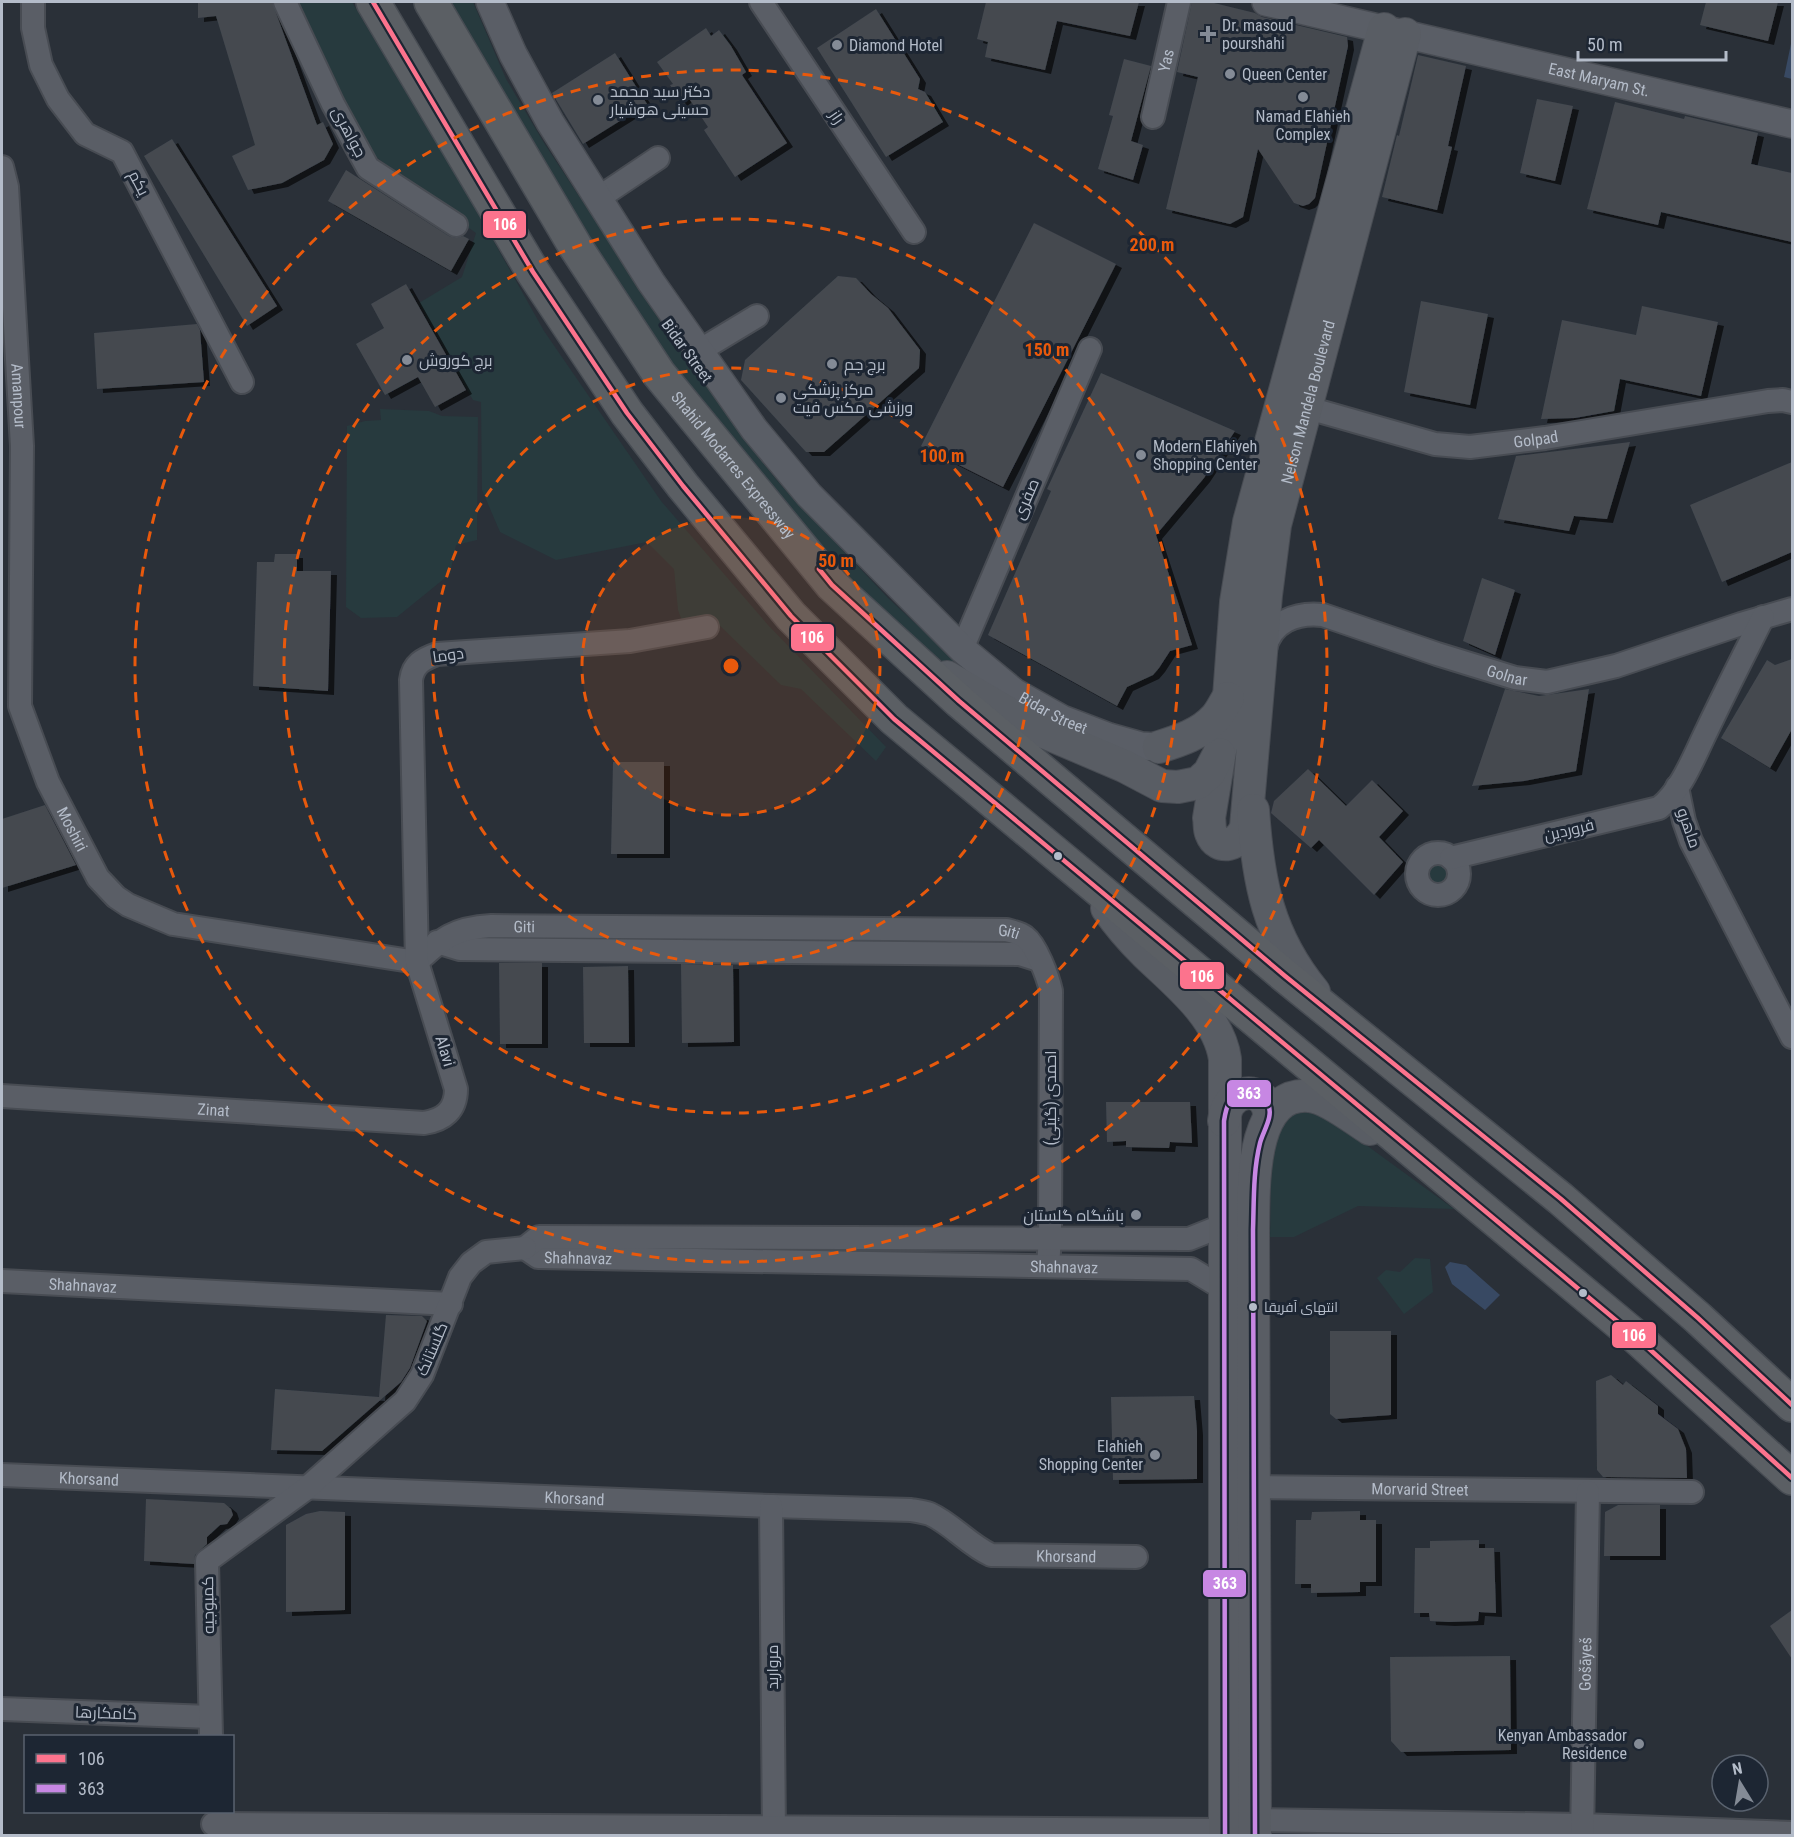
<svg xmlns="http://www.w3.org/2000/svg" width="1794" height="1837" font-family="'Roboto Condensed',Cairo,sans-serif">
  <style>
    .green { fill: #273a3e }
    .water { fill: #384963 }
    .building { fill: #444950; filter: url(#shadow) }
    .lines { fill: none; stroke-linecap: round; stroke-linejoin: round }
    .minor-casing { stroke: #484c53; stroke-width: 26 }
    .tertiary-casing { stroke: #484c53; stroke-width: 30 }
    .secondary-casing { stroke: #484c53; stroke-width: 34 }
    .trunk-casing { stroke: #474c53; stroke-width: 36 }
    .minor { stroke: #5a5e66; stroke-width: 22 }
    .tertiary { stroke: #5a5e66; stroke-width: 27 }
    .secondary { stroke: #595d64; stroke-width: 32 }
    .trunk { stroke: #5b5f64; stroke-width: 33 }
    .bus-1-casing { stroke: #1d2633; stroke-width: 9 }
    .bus-2-casing { stroke: #1d2633; stroke-width: 9 }
    .bus-1 { stroke: #fc738d; stroke-width: 4.5 }
    .bus-2 { stroke: #c787e3; stroke-width: 4.5 }
    .ring { fill: none; stroke: #e8590c; stroke-width: 3; stroke-dasharray: 10 8 }
    .poi-dot { fill: #848b96; stroke: #1d2633; stroke-width: 2 }
    .bus-dot { fill: #b4bcc9; stroke: #1d2633; stroke-width: 2 }
    .labels { text-anchor: middle; dominant-baseline: central; stroke-width: 6; stroke-linejoin: round; paint-order: stroke }
    .bus-label { font-size: 14px; fill: #b4bcc9; stroke: #1d2633; text-anchor: start }
    .poi-label { font-size: 16px; fill: #b4bcc9; stroke: #1d2633; text-anchor: start }
    .street-label { font-size: 16px; fill: #b4bcc9; stroke: #1d2633 }
    .centre { fill: #e8590c; stroke: #1d2633; stroke-width: 3 }
    .ring-label { font-size: 18px; text-anchor: middle; font-weight: bold; fill: #e8590c; stroke: #1d2633; stroke-width: 6; stroke-linejoin: round; paint-order: stroke }
    .line-badge { stroke: #1d2633; stroke-width: 2 }
    .badge-label { font-size: 16px; text-anchor: middle; font-weight: bold; fill: #fff }
  </style>
  <defs>
    <filter id="shadow"><feDropShadow dx="6" dy="4" stdDeviation="0" flood-color="#0009"/></filter>
  </defs>
  <rect width="100%" height="100%" fill="#2a3038"/>
  <path class="green" d="M 295,2 L 352,2 L 470,199 L 544,331 L 661,501 L 768,625 L 886,747 L 876,761 L 801,689 L 781,685 L 712,618 L 684,626 L 678,610 L 674,569 L 647,542 L 556,560 L 500,532 L 482,490 L 481,402 L 473,400 L 419,303 L 462,277 L 476,233 L 435,204 L 370,152 L 323,71 Z
    M 441,2 L 473,2 L 506,79 L 544,143 L 616,252 L 759,458 L 780,484 L 888,598 L 945,651 L 1000,696 L 949,667 L 862,592 L 780,508 L 675,377 Z
    M 380,409 L 429,411 L 442,416 L 478,417 L 477,540 L 456,545 L 450,574 L 397,617 L 361,618 L 346,607 L 347,426 L 365,421 L 381,420 Z
    M1422 874a16 16 0 1 1 32 0a16 16 0 1 1-32 0Z
    M 1314,1107 L 1454,1209 L 1358,1206 L 1294,1237 L 1270,1237 L 1272,1134 L 1281,1117 Z
    M 1415,1258 L 1430,1259 L 1433,1292 L 1404,1314 L 1377,1278 L 1386,1270 L 1400,1272 Z"/>
  <path class="water" d="M 1792,39 L 1792,79 L 1784,77 Z
    M 1450,1262 L 1466,1265 L 1500,1295 L 1485,1310 L 1452,1284 L 1445,1267 Z"/>
  <path class="building" d="M 198,2 L 272,2 L 317,125 L 323,122 L 333,144 L 324,160 L 282,183 L 248,190 L 232,156 L 255,145 L 216,16 L 198,18 Z
    M 986,2 L 1139,2 L 1130,36 L 1057,21 L 1045,70 L 985,57 L 988,42 L 977,39 Z
    M 1192,2 L 1210,2 L 1255,13 L 1262,17 L 1347,37 L 1348,46 L 1315,198 L 1309,204 L 1303,206 L 1294,203 L 1258,149 L 1243,217 L 1230,224 L 1166,209 L 1198,77 L 1177,72 Z
    M 1706,2 L 1778,2 L 1768,41 L 1700,25 Z
    M 876,9 L 920,79 L 918,89 L 925,92 L 943,122 L 886,157 L 817,48 Z
    M 706,28 L 711,36 L 719,30 L 731,46 L 746,72 L 742,75 L 787,143 L 735,177 L 704,130 L 708,127 L 688,97 L 681,102 L 670,85 L 673,84 L 657,62 Z
    M 615,53 L 647,104 L 583,144 L 552,93 Z
    M 1418,55 L 1466,66 L 1448,146 L 1452,147 L 1437,210 L 1382,197 L 1397,135 L 1399,136 Z
    M 1124,59 L 1151,66 L 1131,141 L 1143,145 L 1133,180 L 1098,169 L 1113,116 L 1109,115 Z
    M 1537,99 L 1573,106 L 1555,181 L 1520,173 Z
    M 1615,102 L 1684,119 L 1685,116 L 1758,133 L 1751,164 L 1792,173 L 1792,242 L 1661,212 L 1658,225 L 1587,209 Z
    M 172,139 L 277,306 L 247,326 L 144,156 Z
    M 346,170 L 449,236 L 456,238 L 463,236 L 469,239 L 451,271 L 328,201 Z
    M 1034,223 L 1116,264 L 1003,487 L 921,446 Z
    M 838,276 L 856,278 L 871,294 L 888,308 L 920,350 L 919,368 L 824,452 L 806,452 L 741,380 L 745,360 Z
    M 406,284 L 466,390 L 435,407 L 418,377 L 385,395 L 356,344 L 384,328 L 371,304 Z
    M 1421,301 L 1488,314 L 1470,405 L 1404,392 Z
    M 1642,306 L 1718,322 L 1701,396 L 1620,379 L 1614,411 L 1575,418 L 1541,419 L 1562,320 L 1636,335 Z
    M 197,324 L 200,330 L 204,382 L 97,389 L 94,333 Z
    M 1101,373 L 1235,431 L 1204,478 L 1156,535 L 1192,645 L 1170,651 L 1159,668 L 1153,675 L 1127,687 L 1117,706 L 988,635 L 1051,491 L 1047,489 Z
    M 1630,442 L 1607,519 L 1574,516 L 1569,531 L 1498,519 L 1516,456 Z
    M 1792,462 L 1792,552 L 1722,582 L 1690,505 Z
    M 275,554 L 297,554 L 297,571 L 331,571 L 328,691 L 253,686 L 257,562 L 274,562 Z
    M 1482,578 L 1515,590 L 1495,655 L 1463,641 Z
    M 1792,659 L 1792,729 L 1770,768 L 1721,738 L 1767,660 L 1775,665 Z
    M 1505,689 L 1539,696 L 1589,689 L 1576,771 L 1524,781 L 1472,786 Z
    M 613,762 L 664,762 L 664,854 L 611,854 Z
    M 1308,769 L 1346,806 L 1372,780 L 1403,811 L 1379,837 L 1403,862 L 1374,895 L 1319,840 L 1311,848 L 1271,813 L 1274,801 Z
    M 45,805 L 76,865 L 2,888 L 2,819 Z
    M 499,963 L 542,963 L 542,1044 L 500,1044 Z
    M 681,964 L 733,965 L 734,1042 L 682,1043 Z
    M 628,966 L 629,1043 L 584,1043 L 583,967 Z
    M 1106,1102 L 1190,1102 L 1192,1143 L 1170,1142 L 1169,1148 L 1126,1147 L 1126,1141 L 1107,1142 Z
    M 386,1315 L 422,1316 L 427,1321 L 410,1368 L 401,1382 L 322,1451 L 271,1450 L 275,1389 L 379,1397 Z
    M 1330,1331 L 1391,1331 L 1391,1415 L 1336,1419 L 1330,1414 Z
    M 1611,1375 L 1623,1385 L 1626,1381 L 1658,1406 L 1658,1414 L 1678,1429 L 1686,1449 L 1687,1478 L 1603,1477 L 1597,1470 L 1596,1381 Z
    M 1194,1396 L 1197,1431 L 1197,1479 L 1113,1480 L 1111,1397 Z
    M 146,1499 L 224,1503 L 231,1509 L 233,1515 L 227,1524 L 220,1525 L 207,1537 L 207,1544 L 195,1555 L 194,1564 L 144,1561 Z
    M 1618,1505 L 1660,1505 L 1660,1556 L 1604,1556 L 1605,1512 Z
    M 320,1511 L 345,1512 L 345,1610 L 286,1612 L 286,1525 L 306,1514 Z
    M 1360,1511 L 1360,1520 L 1376,1520 L 1376,1582 L 1360,1582 L 1360,1592 L 1311,1593 L 1311,1584 L 1295,1584 L 1296,1520 L 1311,1520 L 1312,1512 Z
    M 1479,1540 L 1479,1548 L 1494,1548 L 1496,1613 L 1479,1612 L 1478,1621 L 1449,1622 L 1430,1621 L 1429,1613 L 1414,1613 L 1415,1548 L 1430,1548 L 1430,1541 Z
    M 1792,1610 L 1792,1659 L 1770,1626 Z
    M 1510,1656 L 1511,1750 L 1401,1752 L 1391,1741 L 1390,1657 Z"/>
  <g class="lines">
    <g class="minor-casing">
      <g id="minor">
        <path d="M 33,2 L 33,28 L 41,65 L 58,99 L 85,134 L 122,152 L 242,382"/>
        <path d="M 285,2 L 333,104 L 368,168 L 456,225"/>
        <path d="M 761,2 L 914,232"/>
        <path id="s1" d="M 1153,117 L 1179,2"/>
        <path id="s2" d="M 2,167 L 7,187 L 22,446 L 20,706 L 48,782 L 98,878 L 116,897 L 128,905 L 173,924 L 417,962"/>
        <path d="M 597,199 L 658,158"/>
        <path d="M 699,351 L 757,316"/>
        <path id="s3" d="M 1294,404 L 1435,444 L 1470,447 L 1545,438 L 1768,401 L 1783,400 L 1792,402"/>
        <path d="M 962,649 L 1090,349"/>
        <path id="s4" d="M 1265,649 C 1271,622 1296,612 1323,615 L 1437,654 L 1515,678 L 1547,682 L 1616,666 L 1741,624 L 1792,609"/>
        <path d="M 1677,787 L 1684,821 L 1691,841 L 1792,1037"/>
        <circle cx="1438" cy="874" r="21"/>
        <path d="M 1451,858 L 1659,808 C 1681,792 1695,754 1707,730 C 1725,692 1744,655 1763,617"/>
        <path d="M 437,942 L 460,949 L 1020,954 L 1039,960"/>
        <path id="s5" d="M 417,962 C 442,938 455,928 491,926 L 1007,930 C 1013,932 1020,933 1025,937 C 1036,945 1048,977 1051,991 L 1050,1238 L 1048,1266"/>
        <path id="s6" d="M 2,1096 L 424,1123 C 444,1120 456,1110 456,1089 L 417,962 L 411,680 C 413,664 423,659 437,654 L 630,641 L 707,627"/>
        <path id="s7" d="M 525,1248 L 538,1257 L 1191,1269 L 1224,1289"/>
        <path d="M 525,1248 L 539,1237 L 1189,1239 L 1224,1225"/>
        <path id="s8" d="M 2,1281 L 451,1304"/>
        <path id="s9" d="M 2,1475 L 771,1506 L 911,1510 C 917,1511 924,1512 930,1514 C 952,1524 969,1545 991,1555 L 1136,1557"/>
        <path id="s10" d="M 1254,1487 L 1692,1492"/>
        <path d="M 771,1506 L 774,1836"/>
        <path d="M 2,1709 L 210,1717"/>
        <path d="M 211,1736 L 207,1561 L 307,1488 L 405,1401 L 422,1375 L 460,1277 L 471,1263 L 486,1252 L 525,1248"/>
        <path d="M 1255,1820 L 1582,1825 L 1792,1833"/>
        <path d="M 213,1824 L 1225,1830"/>
        <path id="s11" d="M 1582,1836 L 1588,1492"/>
      </g>
    </g>
    <g class="tertiary-casing">
      <g id="tertiary">
        <path id="s12" d="M 490,2 L 513,54 L 550,122 L 651,282 L 754,429 L 809,495 L 962,649 L 1014,692 L 1062,719 L 1109,737 L 1141,746 L 1159,747"/>
        <path id="s13" d="M 1266,2 L 1792,124"/>
      </g>
    </g>
    <g class="secondary-casing">
      <g id="secondary">
        <path id="s14" d="M 1384,29 L 1249,522 L 1236,602 L 1229,697 L 1209,818 C 1210,823 1209,828 1211,833 C 1218,852 1240,845 1246,827 L 1266,595 L 1275,525 L 1405,34"/>
        <path d="M 947,677 L 1030,726 L 1124,766 L 1162,786 L 1178,787 L 1198,783 L 1209,773 L 1219,754"/>
        <path d="M 1159,747 C 1178,741 1201,734 1215,718 C 1220,713 1224,704 1228,698"/>
        <path d="M 1253,810 C 1258,882 1268,936 1314,992"/>
        <path d="M 1107,908 C 1118,924 1132,940 1146,954 C 1175,982 1219,1016 1225,1059 L 1225,1836"/>
        <path d="M 1224,1121 C 1225,1114 1226,1108 1230,1103 C 1244,1085 1270,1093 1269,1117"/>
        <path d="M 1255,1836 L 1253,1230 C 1254,1191 1249,1091 1309,1096 C 1327,1097 1354,1119 1370,1129"/>
      </g>
    </g>
    <g class="trunk-casing">
      <g id="trunk">
        <path d="M 373,2 L 533,272 L 627,413 L 683,486 L 791,616 L 894,719 L 1635,1336 L 1792,1478"/>
        <path id="s15" d="M 431,2 L 575,246 L 659,374 L 832,585 L 959,701 L 1285,976 L 1561,1199 L 1698,1318 L 1792,1405"/>
      </g>
    </g>
    <use href="#minor" class="minor"/>
    <use href="#tertiary" class="tertiary"/>
    <use href="#secondary" class="secondary"/>
    <use href="#trunk" class="trunk"/>
    <g class="bus-1-casing">
      <path id="bus-1" d="M 373,2 L 533,272 L 627,413 L 683,486 L 791,616 L 894,719 L 1635,1336 L 1792,1478
        M 819,569 L 832,585 L 959,701 L 1285,976 L 1561,1199 L 1698,1318 L 1792,1405"/>
    </g>
    <g class="bus-2-casing">
      <path id="bus-2" d="M 1225,1836 L 1224,1121 C 1225,1115 1226,1108 1229,1103 C 1237,1091 1261,1089 1268,1104 C 1274,1116 1263,1131 1260,1143 C 1253,1171 1254,1201 1253,1230 L 1255,1836"/>
    </g>
    <use href="#bus-1" class="bus-1"/>
    <use href="#bus-2" class="bus-2"/>
  </g>
  <circle cx="731" cy="666" r="149" fill="#e8590c" fill-opacity=".12"/>
  <g class="ring">
    <circle cx="731" cy="666" r="149"/>
    <circle cx="731" cy="666" r="298"/>
    <circle cx="731" cy="666" r="447"/>
    <circle cx="731" cy="666" r="596"/>
  </g>
  <g class="poi-dot">
    <path d="M1205 25h6v6h6v6h-6v6h-6v-6h-6v-6h6z"/>
    <circle cx="837" cy="45" r="6"/>
    <circle cx="1230" cy="74" r="6"/>
    <circle cx="1303" cy="97" r="6"/>
    <circle cx="598" cy="100" r="6"/>
    <circle cx="407" cy="360" r="6"/>
    <circle cx="832" cy="364" r="6"/>
    <circle cx="781" cy="398" r="6"/>
    <circle cx="1141" cy="455" r="6"/>
    <circle cx="1136" cy="1215" r="6"/>
    <circle cx="1155" cy="1455" r="6"/>
    <circle cx="1639" cy="1744" r="6"/>
  </g>
  <g class="bus-dot">
    <circle cx="1058" cy="856" r="5"/>
    <circle cx="1583" cy="1293" r="5"/>
    <circle cx="1253" cy="1307" r="5"/>
  </g>
  <g class="labels">
    <g class="bus-label">
      <text x="1264" y="1307">انتهای آفریقا</text>
    </g>
    <g class="poi-label">
      <text x="1222" y="25">Dr. masoud<tspan x="1222" dy="18">pourshahi</tspan></text>
      <text x="849" y="45">Diamond Hotel</text>
      <text x="1242" y="74">Queen Center</text>
      <text x="610" y="91">دکتر سید محمد<tspan x="610" dy="18">حسینی هوشیار</tspan></text>
      <text x="1303" y="116" text-anchor="middle">Namad Elahieh<tspan x="1303" dy="18">Complex</tspan></text>
      <text x="419" y="360">برج کوروش</text>
      <text x="844" y="364">برج جم</text>
      <text x="793" y="389">مرکز پزشکی<tspan x="793" dy="18">ورزشی مکس فیت</tspan></text>
      <text x="1153" y="446">Modern Elahiyeh<tspan x="1153" dy="18">Shopping Center</tspan></text>
      <text x="1124" y="1215" text-anchor="end">باشگاه گلستان</text>
      <text x="1143" y="1446" text-anchor="end">Elahieh<tspan x="1143" dy="18">Shopping Center</tspan></text>
      <text x="1627" y="1735" text-anchor="end">Kenyan Ambassador<tspan x="1627" dy="18">Residence</tspan></text>
    </g>
    <g class="street-label">
      <text stroke="none"><textPath href="#s1" startOffset="58">Yas</textPath></text>
      <text stroke="none"><textPath href="#s13" startOffset="342">East Maryam St.</textPath></text>
      <text transform="translate(837 117) rotate(56)">راز</text>
      <text transform="translate(349 132) rotate(62)">جواهری</text>
      <text transform="translate(139 183) rotate(63)">یکم</text>
      <text transform="translate(687 351) rotate(54)">Bidar Street</text>
      <text stroke="none"><textPath href="#s2" startOffset="230">Amanpour</textPath></text>
      <text stroke="none"><textPath href="#s14" startOffset="1304">Nelson Mandela Boulevard</textPath></text>
      <text stroke="none"><textPath href="#s3" startOffset="248">Golpad</textPath></text>
      <text stroke="none"><textPath href="#s15" startOffset="554">Shahid Modarres Expressway</textPath></text>
      <text transform="translate(1026 499) rotate(-67)">صفری</text>
      <text transform="translate(448 655) rotate(-8)">دوما</text>
      <text stroke="none"><textPath href="#s4" startOffset="268">Golnar</textPath></text>
      <text stroke="none"><textPath href="#s12" startOffset="918">Bidar Street</textPath></text>
      <text stroke="none"><textPath href="#s2" startOffset="674">Moshiri</textPath></text>
      <text transform="translate(1689 828) rotate(71)">ماهرو</text>
      <text transform="translate(1569 830) rotate(-13)">فروردین</text>
      <text stroke="none"><textPath href="#s5" startOffset="118">Giti</textPath></text>
      <text stroke="none"><textPath href="#s5" startOffset="603">Giti</textPath></text>
      <text transform="translate(445 1051) rotate(73)">Alavi</text>
      <text transform="translate(1050 1098) rotate(-90)">احمدی (گیتی)</text>
      <text stroke="none"><textPath href="#s6" startOffset="212">Zinat</textPath></text>
      <text stroke="none"><textPath href="#s7" startOffset="56">Shahnavaz</textPath></text>
      <text stroke="none"><textPath href="#s7" startOffset="542">Shahnavaz</textPath></text>
      <text stroke="none"><textPath href="#s8" startOffset="81">Shahnavaz</textPath></text>
      <text transform="translate(432 1349) rotate(-67)">گلستانک</text>
      <text stroke="none"><textPath href="#s9" startOffset="87">Khorsand</textPath></text>
      <text stroke="none"><textPath href="#s10" startOffset="166">Morvarid Street</textPath></text>
      <text stroke="none"><textPath href="#s9" startOffset="573">Khorsand</textPath></text>
      <text stroke="none"><textPath href="#s9" startOffset="1078">Khorsand</textPath></text>
      <text transform="translate(208 1605) rotate(-91)">کمبوجیه</text>
      <text stroke="none"><textPath href="#s11" startOffset="172">Gošāyeš</textPath></text>
      <text transform="translate(772 1667) rotate(-90)">مروارید</text>
      <text transform="translate(106 1713) rotate(2)">کامکارها</text>
    </g>
  </g>
  <circle cx="731" cy="666" r="9" class="centre"/>
  <g class="ring-label">
    <text x="1152" y="251">200 m</text>
    <text x="1047" y="356">150 m</text>
    <text x="942" y="462">100 m</text>
    <text x="836" y="567">50 m</text>
  </g>
  <g class="line-badge">
    <rect x="482" y="210" width="45" height="29" rx="6" fill="#fc738d"/>
    <rect x="790" y="623" width="45" height="29" rx="6" fill="#fc738d"/>
    <rect x="1179" y="961" width="46" height="29" rx="6" fill="#fc738d"/>
    <rect x="1226" y="1079" width="46" height="29" rx="6" fill="#c787e3"/>
    <rect x="1611" y="1321" width="46" height="28" rx="6" fill="#fc738d"/>
    <rect x="1202" y="1569" width="45" height="29" rx="6" fill="#c787e3"/>
  </g>
  <g class="badge-label">
    <text x="505" y="230">106</text>
    <text x="812" y="643">106</text>
    <text x="1202" y="982">106</text>
    <text x="1249" y="1099">363</text>
    <text x="1634" y="1341">106</text>
    <text x="1225" y="1589">363</text>
  </g>
  <rect width="1794" height="1837" fill="none" stroke="#b4bcc9" stroke-width="6"/>
  <rect x="24" y="1735" width="210" height="78" fill="#1d2633" stroke="#59626f" stroke-width="1.5"/>
  <rect x="36" y="1754" width="30" height="9" fill="#fc738d" stroke="#59626f" stroke-width="1.5"/>
  <text x="78" y="1765" font-size="18" fill="#b4bcc9">106</text>
  <rect x="36" y="1784" width="30" height="9" fill="#c787e3" stroke="#59626f" stroke-width="1.5"/>
  <text x="78" y="1795" font-size="18" fill="#b4bcc9">363</text>
  <g transform="translate(1740 1783) rotate(349)"><circle r="28" fill="#1d2633" stroke="#59626f" stroke-width="1.5"/>
  <path d="M0-4.5L10 22L0 15L-10 22Z" fill="#848b96"/>
  <text y="-9" font-size="16" font-weight="bold" text-anchor="middle" fill="#b4bcc9">N</text>
  </g>
  <path d="M1578 51v9h148v-9" fill="none" stroke="#b4bcc9" stroke-width="3"/>
  <text x="1587" y="51" font-size="18" fill="#b4bcc9" stroke="#1d2633" stroke-width="4.5" paint-order="stroke">50 m</text>
</svg>
